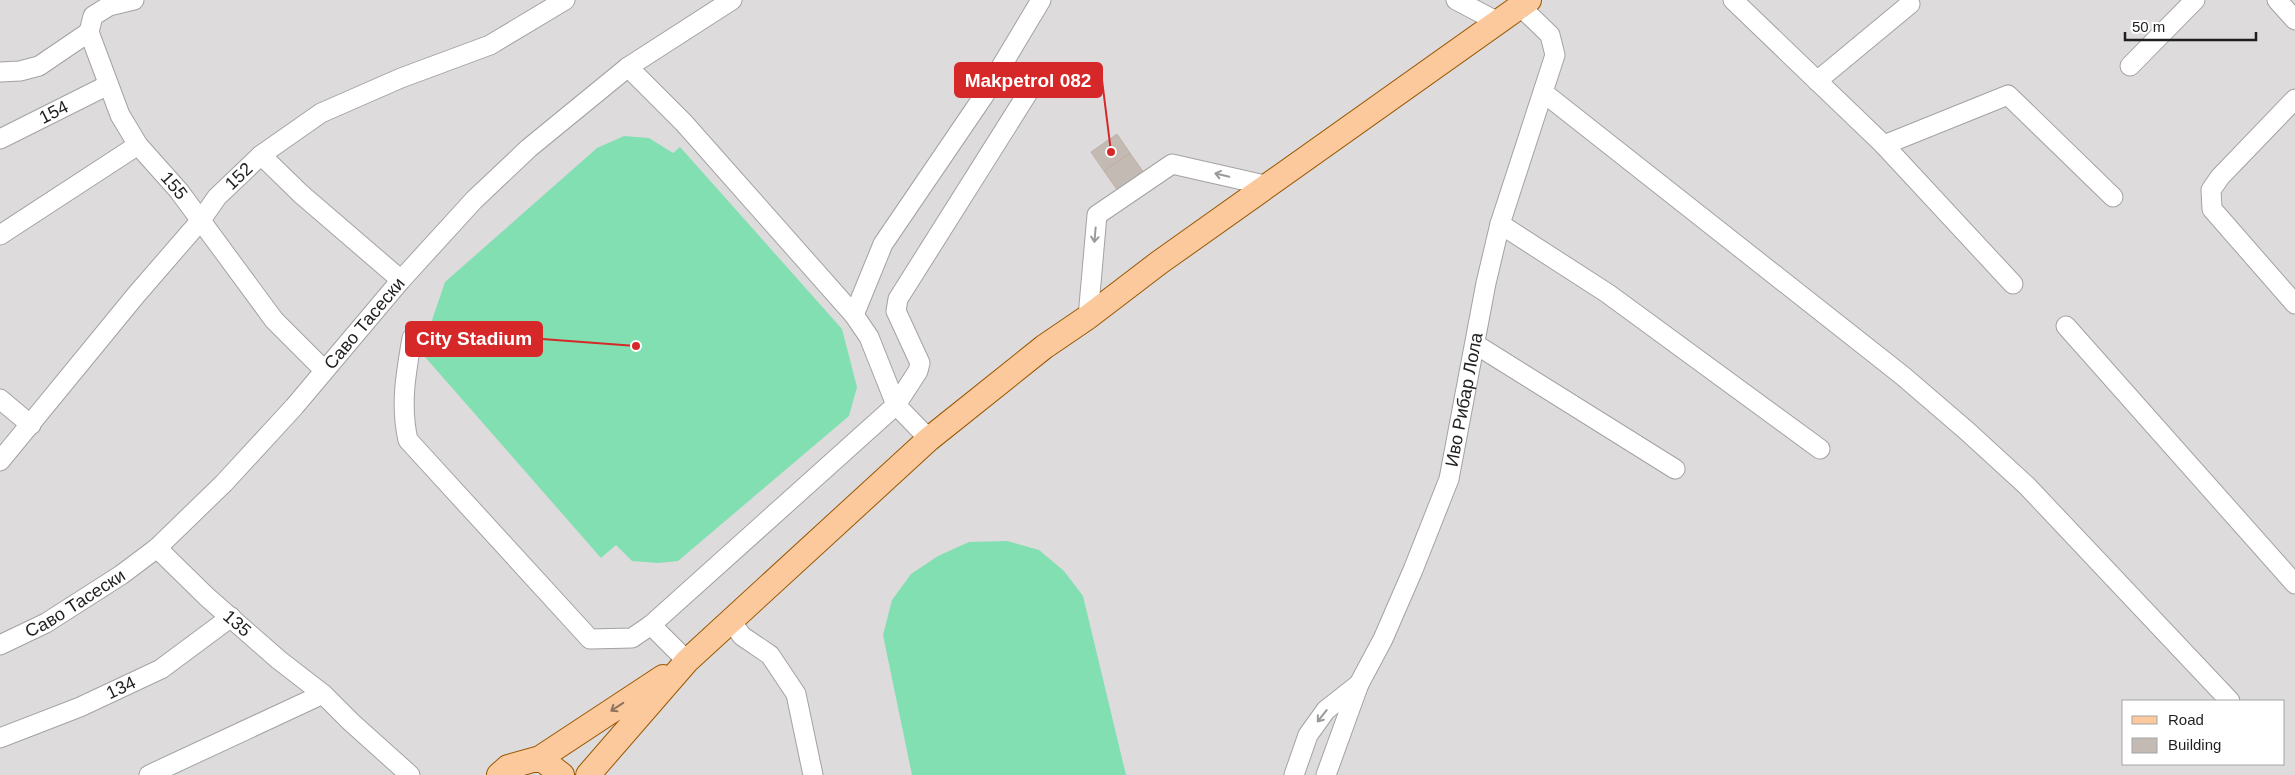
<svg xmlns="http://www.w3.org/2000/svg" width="2295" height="775" font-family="Arial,sans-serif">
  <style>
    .residential { fill: #dddbdc; fill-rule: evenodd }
    .pitch { fill: #82dfb2 }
    .building { fill: #c4bab4; stroke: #c1b0a7 }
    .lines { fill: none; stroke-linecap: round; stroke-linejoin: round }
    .minor-casing { stroke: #a3a3a3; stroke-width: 21 }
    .major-casing { stroke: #995700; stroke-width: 26 }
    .minor { stroke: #fff; stroke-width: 19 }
    .major { stroke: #fcc99d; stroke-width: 24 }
    .oneway { stroke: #9a9a9a }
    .oneway2 { stroke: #8e745e }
    .labels { text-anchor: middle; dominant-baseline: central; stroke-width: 4; stroke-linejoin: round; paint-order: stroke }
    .street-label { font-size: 18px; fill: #1f1f1f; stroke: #fff }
    .leader { fill: none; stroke: #d62828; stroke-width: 2 }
    .callout-dot { fill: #d62828; stroke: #fff; stroke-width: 2 }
    .callout { fill: #d62828; stroke: #d62828; stroke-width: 2 }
    .callout-label { font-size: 19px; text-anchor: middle; font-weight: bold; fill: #fff }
  </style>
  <rect width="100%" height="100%" fill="#efebe5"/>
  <path class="residential" d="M 0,0 L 2295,0 L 2295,775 L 0,775 ZM 2124,701 L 2284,701 L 2284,764 L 2124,764 Z"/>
  <path class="pitch" d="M 624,136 L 649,138 L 673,153 L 680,147 L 842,329 L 857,387 L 849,416 L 678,561 L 658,563 L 632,561 L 616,545 L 601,558 L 425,357 L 427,335 L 445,282 L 597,148 Z
    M 1007,541 L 1039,550 L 1064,571 L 1083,596 L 1126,775 L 912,775 L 883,635 L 892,600 L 911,574 L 938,556 L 969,542 Z"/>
  <path class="building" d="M 1117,134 L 1130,153 L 1104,171 L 1091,152 Z
    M 1130,153 L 1144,173 L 1118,191 L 1104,171 Z"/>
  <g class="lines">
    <g class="minor-casing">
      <g id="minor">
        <path id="s1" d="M 134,0 L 109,6 L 93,16 L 89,32 L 120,115 L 138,145 L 179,191 L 274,320 L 324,370"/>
        <path d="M 1456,0 L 1498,22"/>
        <path d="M 1733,0 L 1884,145 L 2013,284"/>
        <path d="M 2277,0 L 2295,20"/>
        <path d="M 2130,66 L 2195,0"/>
        <path d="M 628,67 L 684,123 L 854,315 L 869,337 L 896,405 L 929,439"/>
        <path d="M 0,72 L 20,71 L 39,66 L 89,32"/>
        <path d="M 1817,81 L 1910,4"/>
        <path d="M 1544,93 L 1903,376 L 1967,431 L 2027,486 L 2230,701"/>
        <path d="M 2295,99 L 2220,177 L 2211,190 L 2212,209 L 2295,304"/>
        <path id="s2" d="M 0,139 L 108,85"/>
        <path d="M 1884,145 L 2008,95 L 2113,197"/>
        <path d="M 261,155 L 301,194 L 401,280"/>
        <path d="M 1500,224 L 1607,293 L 1820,449"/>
        <path d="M 0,235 L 138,145"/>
        <path d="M 854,315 L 883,244 L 983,97 L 1041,0"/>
        <path d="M 1088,317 L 1097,215 L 1172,164 L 1269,186"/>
        <path d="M 2066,326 L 2295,584"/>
        <path d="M 412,338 C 406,373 400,405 408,440 L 590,639 L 632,638 L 651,625 L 896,405 L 918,371 L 920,363 L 896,311 L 898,299 L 1036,80"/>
        <path d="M 1475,344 L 1675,469"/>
        <path d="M 0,399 L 31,425"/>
        <path id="s3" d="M 0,461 L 136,295 L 201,220 L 217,197 L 261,155 L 321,113 L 401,78 L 490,45 L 565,0"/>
        <path id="s4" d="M 157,548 L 207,597 L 279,660 L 323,694 L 351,722 L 410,775"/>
        <path d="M 731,621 L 742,636 L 770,655 L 796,694 L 813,775"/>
        <path d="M 651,625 L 687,661"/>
        <path id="s5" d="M 0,645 L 46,623 L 121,575 L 157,548 L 224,483 L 294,407 L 401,280 L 474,200 L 529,148 L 628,67 L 732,0"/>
        <path id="s6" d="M 0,738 L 80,707 L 161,669 L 231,617"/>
        <path d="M 149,775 L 323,694"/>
        <path id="s7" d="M 1294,775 L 1308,735 L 1326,710 L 1359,684 L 1383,639 L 1413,570 L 1449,479 L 1486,283 L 1500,224 L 1555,55 L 1550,35 L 1520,6"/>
        <path d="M 1326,775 L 1359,684"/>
      </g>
    </g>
    <g class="major-casing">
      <path id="major" d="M 540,758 L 663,677
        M 499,775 L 508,767 L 540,758 L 562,775
        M 588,775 L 687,661 L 929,439 L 1044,347 L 1088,317 L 1160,262 L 1529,0"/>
    </g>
    <use href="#minor" class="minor"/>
    <use href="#major" class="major"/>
  </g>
  <defs><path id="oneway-shaft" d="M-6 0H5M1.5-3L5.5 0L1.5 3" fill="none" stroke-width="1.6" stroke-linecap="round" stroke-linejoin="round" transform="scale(1.25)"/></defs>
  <g class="oneway">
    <use href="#oneway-shaft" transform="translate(1222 175) rotate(-167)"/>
    <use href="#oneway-shaft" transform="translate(1095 235) rotate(95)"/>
    <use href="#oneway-shaft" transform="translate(1322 716) rotate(128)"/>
  </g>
  <use class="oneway2" href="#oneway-shaft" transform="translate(617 707) rotate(147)"/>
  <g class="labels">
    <g class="street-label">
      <text stroke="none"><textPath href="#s2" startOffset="60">154</textPath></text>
      <text stroke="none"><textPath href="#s3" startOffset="372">152</textPath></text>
      <text stroke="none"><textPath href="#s1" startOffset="239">155</textPath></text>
      <text stroke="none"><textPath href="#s5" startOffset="491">Саво Тасески</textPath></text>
      <text stroke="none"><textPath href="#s7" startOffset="420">Иво Рибар Лола</textPath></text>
      <text stroke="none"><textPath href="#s5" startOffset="86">Саво Тасески</textPath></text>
      <text stroke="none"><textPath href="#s4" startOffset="110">135</textPath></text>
      <text stroke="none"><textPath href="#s6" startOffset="131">134</textPath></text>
    </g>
  </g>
  <path class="leader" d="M1111 152L1102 80M636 346L542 339"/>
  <g class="callout-dot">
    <circle cx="1111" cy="152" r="5"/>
    <circle cx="636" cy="346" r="5"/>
  </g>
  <g class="callout">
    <rect x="955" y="63" width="147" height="34" rx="5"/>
    <rect x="406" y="322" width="136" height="34" rx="5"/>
  </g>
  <g class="callout-label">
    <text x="1028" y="87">Makpetrol 082</text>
    <text x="474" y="345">City Stadium</text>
  </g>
  <rect x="2122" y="700" width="162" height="65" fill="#ffffff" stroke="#a5a5a5"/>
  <rect x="2132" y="716" width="25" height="8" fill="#fcc99d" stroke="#a5a5a5"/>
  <text x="2168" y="725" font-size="15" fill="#1f1f1f">Road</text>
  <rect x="2132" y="738" width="25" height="15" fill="#c4bab4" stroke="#a5a5a5"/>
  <text x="2168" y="750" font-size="15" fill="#1f1f1f">Building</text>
  <path d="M2125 32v8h131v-8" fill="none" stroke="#1f1f1f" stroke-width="2.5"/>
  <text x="2132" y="32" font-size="15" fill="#1f1f1f" stroke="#ffffff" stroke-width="4" paint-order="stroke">50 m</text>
</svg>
